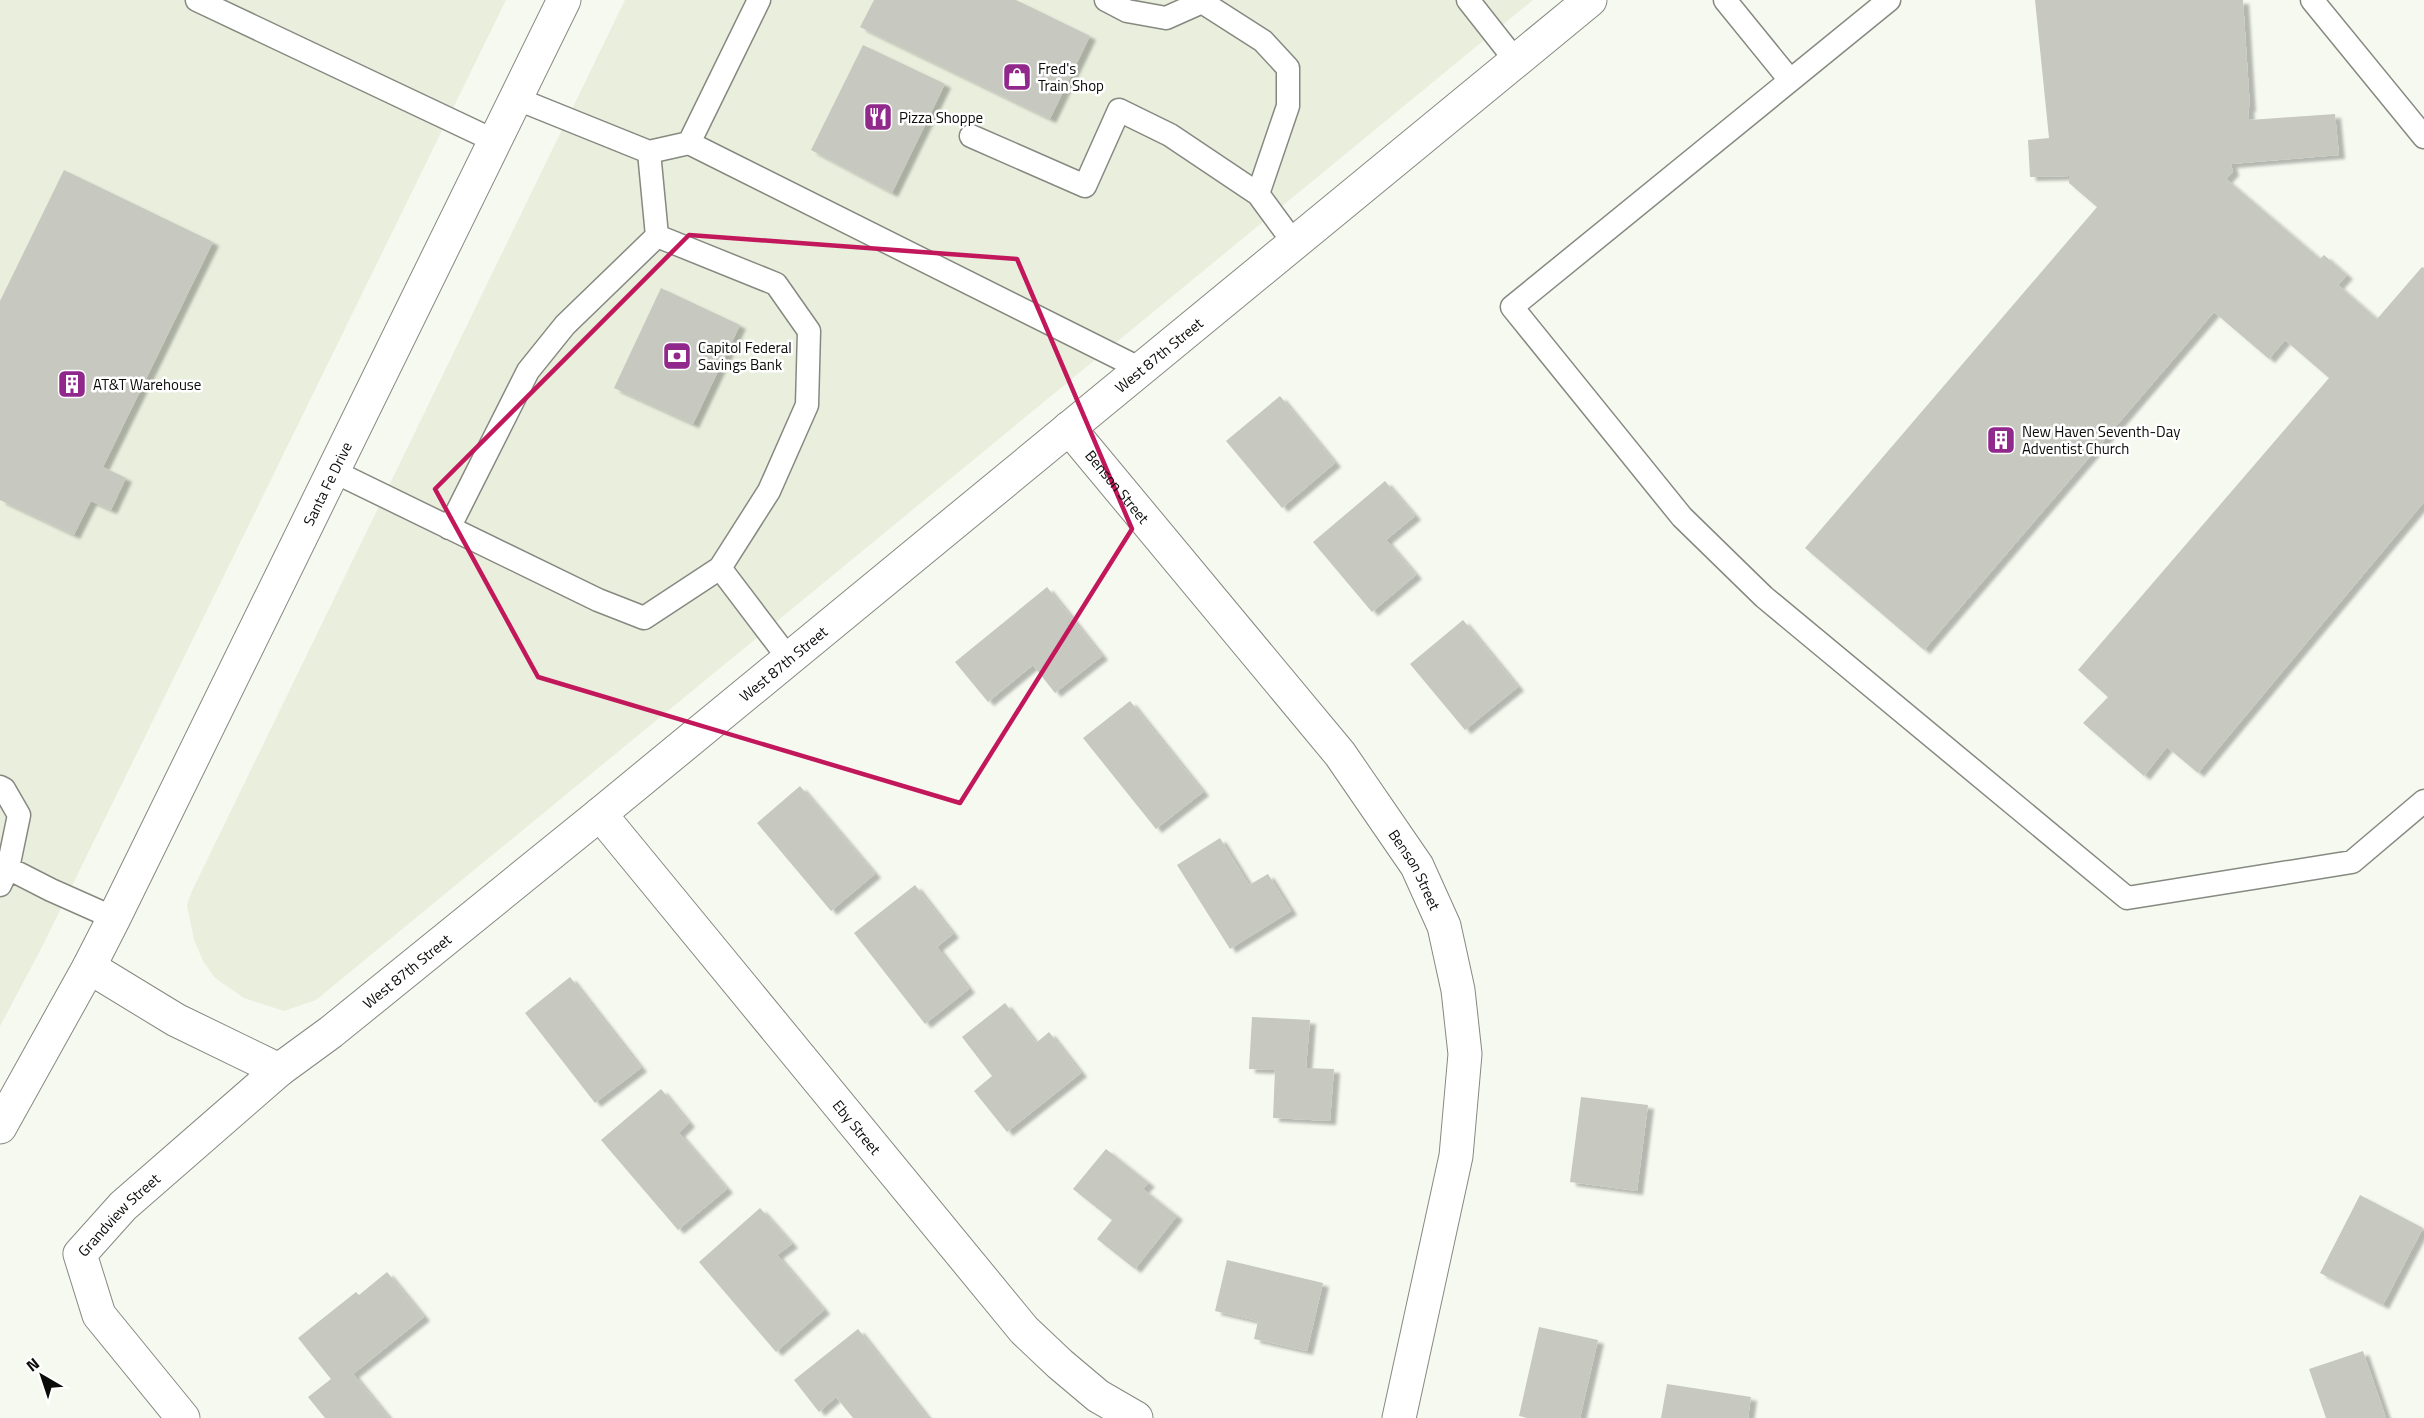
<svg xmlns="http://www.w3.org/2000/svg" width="2424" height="1418" font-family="'Titillium Web',sans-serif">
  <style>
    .built { fill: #e9eedd }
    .building { fill: #c7c9c0; filter: url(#shadow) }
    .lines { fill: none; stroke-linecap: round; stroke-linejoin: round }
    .service-casing { stroke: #868980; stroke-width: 25 }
    .minor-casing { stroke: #868980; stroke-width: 35 }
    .tertiary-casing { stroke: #868980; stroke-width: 35 }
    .secondary-casing { stroke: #868980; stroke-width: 35 }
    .service { stroke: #fff; stroke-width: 22 }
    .minor { stroke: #fff; stroke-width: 33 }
    .tertiary { stroke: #fff; stroke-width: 33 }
    .secondary { stroke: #fff; stroke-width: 33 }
    .marked { fill: none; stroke: #c2185b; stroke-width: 4.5; stroke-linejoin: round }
    .labels { text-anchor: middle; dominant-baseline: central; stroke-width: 5; stroke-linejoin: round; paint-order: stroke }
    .poi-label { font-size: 15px; fill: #0b0c09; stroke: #fff; text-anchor: start }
    .street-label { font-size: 15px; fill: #0b0c09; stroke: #fff }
  </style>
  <defs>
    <filter id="shadow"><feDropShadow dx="6" dy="4" stdDeviation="1.5" flood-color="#0004"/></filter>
  </defs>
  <rect width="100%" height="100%" fill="#f6f9f0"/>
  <path class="built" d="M 0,0 L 506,0 L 41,949 L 0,1026 Z
    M 625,0 L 1533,0 L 316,1000 L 284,1011 L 244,998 L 215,978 L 203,961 L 194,940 L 187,905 L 192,891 Z"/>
  <path class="building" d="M 874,0 L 1016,0 L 1090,36 L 1050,119 L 860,27 Z
    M 2035,0 L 2243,0 L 2250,108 L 2248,108 L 2249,120 L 2335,114 L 2339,155 L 2231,164 L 2233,172 L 2226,179 L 2320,259 L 2324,255 L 2347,275 L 2338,285 L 2377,319 L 2422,267 L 2424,268 L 2424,502 L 2198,773 L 2167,747 L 2144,776 L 2083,723 L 2108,697 L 2078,670 L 2329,378 L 2285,340 L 2269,359 L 2214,312 L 1924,650 L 1805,548 L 2097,207 L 2069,183 L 2069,176 L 2030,177 L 2028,140 L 2049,138 Z
    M 863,45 L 945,84 L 892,193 L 811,150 Z
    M 64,170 L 213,242 L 103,467 L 126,478 L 111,510 L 91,501 L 74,535 L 0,500 L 0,301 Z
    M 661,288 L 740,325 L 693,424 L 614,388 Z
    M 1280,396 L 1335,463 L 1282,508 L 1226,441 Z
    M 1385,481 L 1415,516 L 1386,540 L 1416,575 L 1372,612 L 1313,542 Z
    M 1047,587 L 1102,656 L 1055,693 L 1033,665 L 988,702 L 955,662 Z
    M 1463,620 L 1518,687 L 1465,730 L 1410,664 Z
    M 1130,701 L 1203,792 L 1156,829 L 1083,738 Z
    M 800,786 L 875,874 L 831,911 L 757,823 Z
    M 1220,838 L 1249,885 L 1268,874 L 1291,911 L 1230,949 L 1177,865 Z
    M 915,885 L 953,934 L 937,947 L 969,989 L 925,1024 L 854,933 Z
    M 570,977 L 641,1068 L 595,1103 L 525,1013 Z
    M 1005,1003 L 1036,1043 L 1049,1032 L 1081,1073 L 1007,1132 L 974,1091 L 992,1076 L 962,1037 Z
    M 1252,1017 L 1310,1020 L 1306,1068 L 1334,1069 L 1330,1121 L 1273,1118 L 1275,1070 L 1249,1069 Z
    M 661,1089 L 689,1123 L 679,1133 L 727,1189 L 678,1230 L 601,1140 Z
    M 1581,1097 L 1648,1105 L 1637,1191 L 1570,1182 Z
    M 1106,1149 L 1149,1183 L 1143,1189 L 1177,1216 L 1135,1269 L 1097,1239 L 1112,1220 L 1073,1189 Z
    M 2360,1195 L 2423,1228 L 2383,1305 L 2320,1273 Z
    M 760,1208 L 792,1244 L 777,1255 L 824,1310 L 776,1352 L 699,1262 Z
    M 1227,1260 L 1323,1283 L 1307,1351 L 1254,1339 L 1258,1321 L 1215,1311 Z
    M 387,1272 L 424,1317 L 353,1374 L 389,1418 L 325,1418 L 308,1397 L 331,1379 L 298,1338 L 356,1292 L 359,1295 Z
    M 1539,1327 L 1598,1340 L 1580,1418 L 1528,1418 L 1519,1416 Z
    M 858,1329 L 928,1418 L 853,1418 L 836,1397 L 819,1412 L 794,1380 Z
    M 2363,1351 L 2386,1418 L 2326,1418 L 2309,1369 Z
    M 1667,1384 L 1751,1397 L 1748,1418 L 1661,1418 Z"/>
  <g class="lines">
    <g class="service-casing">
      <path id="service" d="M 197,0 L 495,141
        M 759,0 L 689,143 L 1141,369
        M 1106,0 L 1127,11 L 1166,18 L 1202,2 L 1263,41 L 1288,68 L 1288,106 L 1258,194
        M 1468,0 L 1516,61
        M 1725,0 L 1790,80
        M 1889,0 L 1512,307 L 1682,517 L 1764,597 L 2127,898 L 2352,862 L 2424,801
        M 2312,0 L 2424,137
        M 515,98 L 649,152 L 689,143
        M 971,136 L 1085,186 L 1119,110 L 1170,135 L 1258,194 L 1294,243
        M 649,152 L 657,236
        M 657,236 L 776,284 L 809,331 L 807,405 L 769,491 L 720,568
        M 333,471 L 598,600 L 644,618 L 720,568 L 789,659
        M 449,528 L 528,371 L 565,325 L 657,236
        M 0,787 L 4,789 L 19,815 L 8,868 L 0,885
        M 0,864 L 51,890 L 114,918"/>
    </g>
    <g class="minor-casing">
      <g id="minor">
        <path id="s1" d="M 1069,428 L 1340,754 L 1417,866 L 1444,926 L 1458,990 L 1465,1054 L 1456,1156 L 1399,1418"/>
        <path id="s2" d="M 600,814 L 1024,1330 L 1060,1364 L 1098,1396 L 1136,1418"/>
        <path id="s3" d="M 183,1418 L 99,1315 L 80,1254 L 123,1206 L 279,1070"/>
      </g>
    </g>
    <g class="tertiary-casing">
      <g id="tertiary">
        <path id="s4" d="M 89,967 L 176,1020 L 279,1070 L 331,1032 L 600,814 L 1590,0"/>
      </g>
    </g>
    <g class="secondary-casing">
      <g id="secondary">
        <path id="s5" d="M 0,1127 L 89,967 L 114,918 L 564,0"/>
      </g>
    </g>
    <use href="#service" class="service"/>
    <use href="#minor" class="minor"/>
    <use href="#tertiary" class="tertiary"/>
    <use href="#secondary" class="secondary"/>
  </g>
  <path class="marked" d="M 689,235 L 1017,259 L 1132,529 L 960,803 L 538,677 L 435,489 Z"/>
  <defs>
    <g id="shop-square" transform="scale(1.5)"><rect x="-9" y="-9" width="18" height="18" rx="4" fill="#91298d" stroke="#fff"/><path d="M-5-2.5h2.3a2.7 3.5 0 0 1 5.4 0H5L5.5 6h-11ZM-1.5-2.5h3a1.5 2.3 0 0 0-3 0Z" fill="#fff"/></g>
    <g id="restaurant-square" transform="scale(1.5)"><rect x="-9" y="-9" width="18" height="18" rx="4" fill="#91298d" stroke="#fff"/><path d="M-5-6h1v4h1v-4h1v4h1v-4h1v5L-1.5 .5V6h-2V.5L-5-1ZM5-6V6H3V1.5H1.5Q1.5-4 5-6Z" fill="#fff"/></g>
    <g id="bank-square" transform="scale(1.5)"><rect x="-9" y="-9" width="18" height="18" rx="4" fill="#91298d" stroke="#fff"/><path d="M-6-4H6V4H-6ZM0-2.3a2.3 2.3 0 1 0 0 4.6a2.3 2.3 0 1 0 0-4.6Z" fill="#fff"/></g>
    <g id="building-square" transform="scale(1.5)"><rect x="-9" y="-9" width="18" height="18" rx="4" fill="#91298d" stroke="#fff"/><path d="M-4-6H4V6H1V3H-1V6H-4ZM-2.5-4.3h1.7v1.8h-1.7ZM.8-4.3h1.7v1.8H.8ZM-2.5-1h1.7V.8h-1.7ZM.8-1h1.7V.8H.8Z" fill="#fff"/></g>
  </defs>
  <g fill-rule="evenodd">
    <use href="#shop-square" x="1017" y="77"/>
    <use href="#restaurant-square" x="878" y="117"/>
    <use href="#bank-square" x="677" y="356"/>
    <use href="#building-square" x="72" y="384"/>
    <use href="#building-square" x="2001" y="440"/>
  </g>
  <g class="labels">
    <g class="poi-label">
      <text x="1038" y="68">Fred's<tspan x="1038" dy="17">Train Shop</tspan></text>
      <text x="899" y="117">Pizza Shoppe</text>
      <text x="698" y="347">Capitol Federal<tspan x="698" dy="17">Savings Bank</tspan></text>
      <text x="93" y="384">AT&amp;T Warehouse</text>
      <text x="2022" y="431">New Haven Seventh-Day<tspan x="2022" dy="17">Adventist Church</tspan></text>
    </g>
    <g class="street-label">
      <text stroke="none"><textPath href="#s4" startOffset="1350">West 87th Street</textPath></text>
      <text stroke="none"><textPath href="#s5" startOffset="722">Santa Fe Drive</textPath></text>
      <text stroke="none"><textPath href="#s1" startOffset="76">Benson Street</textPath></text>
      <text stroke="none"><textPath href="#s4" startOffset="864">West 87th Street</textPath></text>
      <text stroke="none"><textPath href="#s1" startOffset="562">Benson Street</textPath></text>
      <text stroke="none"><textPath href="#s4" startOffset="378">West 87th Street</textPath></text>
      <text stroke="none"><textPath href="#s2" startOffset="405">Eby Street</textPath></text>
      <text stroke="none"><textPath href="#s3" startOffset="252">Grandview Street</textPath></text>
    </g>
  </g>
  <g transform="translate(42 1376) rotate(321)" stroke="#ffffff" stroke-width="4.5" paint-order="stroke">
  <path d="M0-4.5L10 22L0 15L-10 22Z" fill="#0b0c09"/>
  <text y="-9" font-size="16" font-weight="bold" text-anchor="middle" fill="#0b0c09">N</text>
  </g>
</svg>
